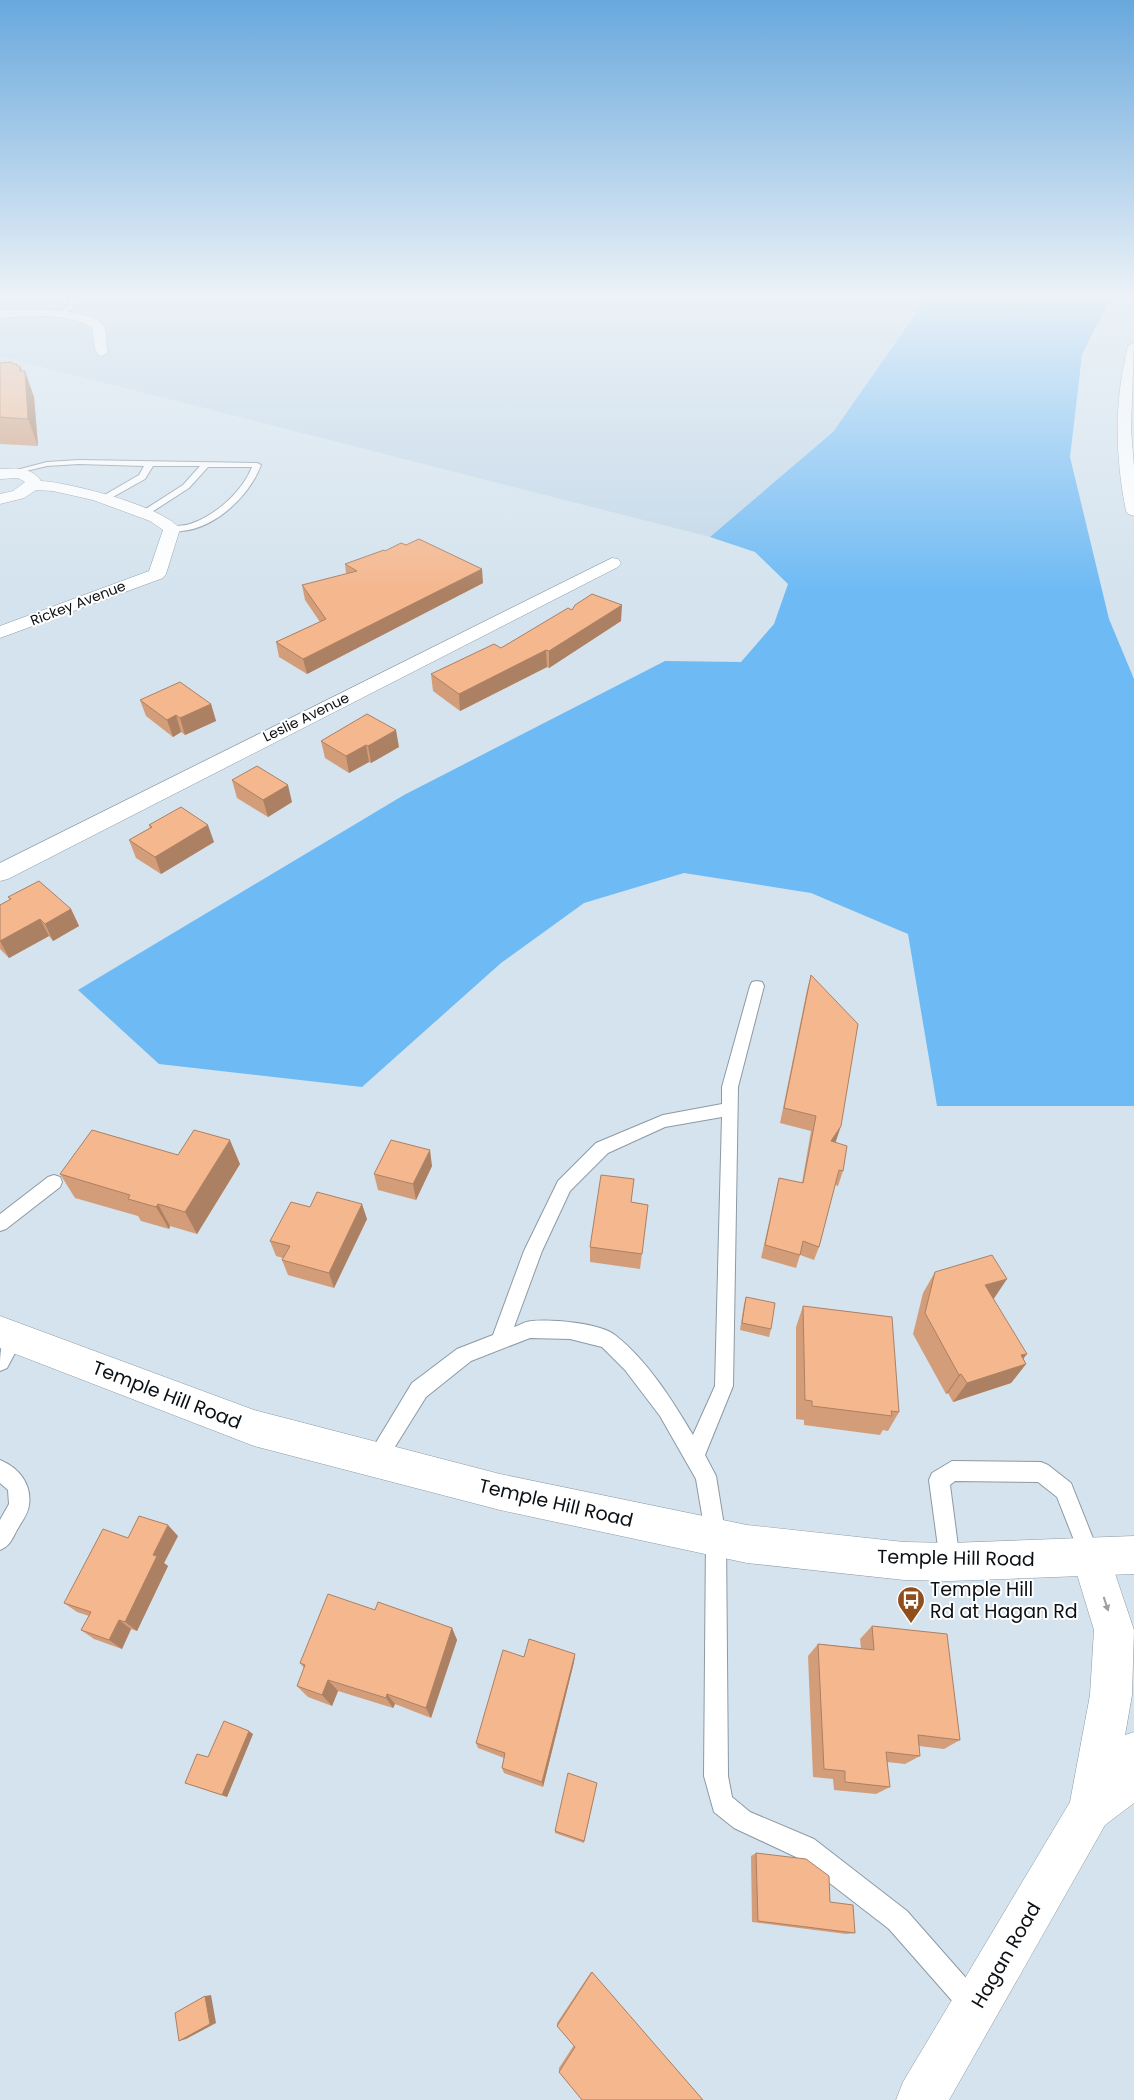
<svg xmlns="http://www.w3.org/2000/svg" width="1134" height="2100" font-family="Poppins,sans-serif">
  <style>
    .built { fill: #c2d7e8 }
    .forest { fill: #6ebaf4 }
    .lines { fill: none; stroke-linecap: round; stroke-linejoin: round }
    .service-casing { stroke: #8c9aa5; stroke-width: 2 }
    .minor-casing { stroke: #8c9aa5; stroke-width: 1 }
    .tertiary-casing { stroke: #8c9aa5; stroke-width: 1 }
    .secondary-casing { stroke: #8c9aa5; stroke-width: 1 }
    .motorway-casing { stroke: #8c9aa5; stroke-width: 1 }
    .service { fill: #fff; fill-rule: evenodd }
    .minor { fill: #fff; fill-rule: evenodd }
    .tertiary { fill: #fff; fill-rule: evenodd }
    .secondary { fill: #fff; fill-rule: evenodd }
    .motorway { fill: #fff; fill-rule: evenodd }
    .wall { fill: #d39d7a }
    .shaded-wall { fill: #ac8063 }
    .building { fill: #f5b78e; stroke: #ac8063 }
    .oneway { fill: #9d9fa1 }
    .labels { text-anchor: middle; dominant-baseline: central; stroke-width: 4; stroke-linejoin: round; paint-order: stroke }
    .far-street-label { font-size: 14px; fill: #0b1014; stroke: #fff }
    .near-street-label { font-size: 19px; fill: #0b1014; stroke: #fff }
    .near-poi-label { font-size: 19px; fill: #0b1014; stroke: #fff; text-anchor: start }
  </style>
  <rect width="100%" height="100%" fill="#d4e3ee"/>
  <path class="built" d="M 0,298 L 927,298 L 833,432 L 710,537 L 0,356 Z"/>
  <path class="forest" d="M 927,298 L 1110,298 L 1082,355 L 1070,457 L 1109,619 L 1134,679 L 1134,1106 L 937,1106 L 908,934 L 811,893 L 684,873 L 584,903 L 501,963 L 362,1087 L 159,1064 L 78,990 L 404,795 L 665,661 L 741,662 L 774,624 L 788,584 L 755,552 L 710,537 L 833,432 Z"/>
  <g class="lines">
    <g class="service-casing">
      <path id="service" d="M 70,298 L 76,298 L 73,308 L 61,316 L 57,316 L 57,314 L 68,306 Z
        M 79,460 L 257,463 L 261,465 C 250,495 216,528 182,531 C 177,532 172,532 168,529 C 173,524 183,527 190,524 C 215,516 242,492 252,467 L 208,467 L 189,488 L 144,517 L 141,516 L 141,512 L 183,485 L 200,466 L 153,466 L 145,479 L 104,502 L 101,501 L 101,497 L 139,475 L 144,466 L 79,464 L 47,466 L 9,475 L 5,473 L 47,462 Z
        M 757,981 L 762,982 L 764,986 L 738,1087 L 733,1386 L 705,1455 L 716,1476 L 726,1538 L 728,1776 L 732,1797 L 750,1812 L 814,1839 L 907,1911 L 980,1994 L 984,2003 L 980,2012 L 971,2016 L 962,2012 L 889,1929 L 796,1857 L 734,1828 L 714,1812 L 704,1776 L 706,1538 L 696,1479 L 660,1416 L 625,1370 L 602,1347 L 570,1339 L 530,1338 L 471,1361 L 426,1397 L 383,1466 L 376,1469 L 369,1466 L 366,1459 L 412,1383 L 457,1349 L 493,1335 L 524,1251 L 558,1181 L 596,1143 L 663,1115 L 722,1104 L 722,1087 L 750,986 L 752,982 ZM 722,1117 L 715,1386 L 693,1435 C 672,1400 648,1361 615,1335 C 600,1323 551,1319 532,1321 C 526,1321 520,1325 514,1327 L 542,1251 L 570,1191 L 608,1153 L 665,1127 Z
        M 54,1175 L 60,1177 L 62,1182 L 60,1187 L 6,1229 L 0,1231 L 0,1214 L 48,1177 Z
        M 14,1329 L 20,1332 L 23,1338 L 7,1368 L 0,1371 C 0,1355 0,1336 14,1329 Z
        M 0,1460 C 19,1468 32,1484 29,1505 C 28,1514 21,1523 17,1530 C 12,1539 10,1546 0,1550 L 0,1520 L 9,1504 L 8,1490 L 0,1483 Z
        M 952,1461 L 1041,1462 L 1048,1465 L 1071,1483 L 1100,1556 L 1097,1563 L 1090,1566 L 1083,1563 L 1057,1497 L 1038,1482 L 955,1481 L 950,1485 L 960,1562 L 957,1569 L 950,1572 L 943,1569 L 940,1562 L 929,1480 L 932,1473 Z"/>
    </g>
    <g class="minor-casing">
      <path id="minor" d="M 0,310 C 22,310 89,307 103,325 C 108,332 105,344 108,352 L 102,356 L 98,355 L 95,348 L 92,328 C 68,312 28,316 0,318 Z
        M 0,469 C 13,468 33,467 41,481 C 68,482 165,507 180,529 L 166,574 L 163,578 L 0,638 L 0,626 L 149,571 L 163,530 L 150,521 L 93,500 L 53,491 L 36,490 L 24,498 L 0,504 L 0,494 L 13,491 L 25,482 L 18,478 L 0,479 Z
        M 612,558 L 618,559 L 621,563 L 618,567 L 8,879 L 0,881 L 0,863 Z"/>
    </g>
    <g class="tertiary-casing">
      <path id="tertiary" d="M 1091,1539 L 1105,1544 L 1134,1630 L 1132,1695 L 1125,1735 L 1134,1732 L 1134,1788 L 1105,1825 L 949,2100 L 896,2100 L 903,2082 L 1070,1802 L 1090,1695 L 1094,1630 L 1072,1558 L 1077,1544 Z"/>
    </g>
    <g class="secondary-casing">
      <path id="secondary" d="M 0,1316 L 254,1410 L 500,1474 L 747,1525 L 904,1542 L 950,1543 L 1134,1536 L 1134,1574 L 950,1581 L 904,1580 L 747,1563 L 500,1510 L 254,1446 L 0,1348 Z
        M 1134,1754 L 1134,1803 L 1105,1825 L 1090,1832 L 1075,1825 L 1068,1810 L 1075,1795 L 1119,1761 Z"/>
    </g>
    <g class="motorway-casing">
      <path id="motorway" d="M 1134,342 L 1131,429 L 1134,467 L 1134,516 L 1128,514 L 1126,511 C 1115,455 1114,402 1128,346 Z"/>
    </g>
    <use href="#service" class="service"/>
    <use href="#minor" class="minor"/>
    <use href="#tertiary" class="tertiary"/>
    <use href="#secondary" class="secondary"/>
    <use href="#motorway" class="motorway"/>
  </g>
  <path class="wall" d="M 12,362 L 13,364 L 18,366 L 22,371 L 34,397 L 38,446 L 0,444 L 0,363 Z
    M 406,545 L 483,583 L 307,674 L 279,657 L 276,642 L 320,622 L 305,600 L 302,585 L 346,574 L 345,564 Z
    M 572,610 L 621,621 L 549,668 L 547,667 L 460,711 L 433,691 L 431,674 L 501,648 Z
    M 140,700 L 211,704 L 216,721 L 185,735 L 181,732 L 173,737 L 146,716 Z
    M 321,741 L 399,747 L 371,763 L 369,762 L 349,773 L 325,758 Z
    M 232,780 L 292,802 L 268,817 L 237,798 Z
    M 149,825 L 214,842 L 161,874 L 136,858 L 129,840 L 150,828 Z
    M 8,897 L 71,909 L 79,926 L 53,941 L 49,936 L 9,958 L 0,949 L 0,905 L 10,900 Z
    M 811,975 L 836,1141 L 835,1142 L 843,1171 L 838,1186 L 835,1185 L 819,1247 L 814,1260 L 800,1255 L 796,1268 L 761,1258 L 776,1192 L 779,1178 L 802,1183 L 811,1131 L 780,1123 L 807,990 Z
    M 178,1155 L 240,1164 L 197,1234 L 170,1226 L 169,1229 L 141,1221 L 138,1216 L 75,1198 L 60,1174 Z
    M 432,1166 L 416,1200 L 378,1190 L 374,1174 Z
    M 631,1202 L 648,1205 L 640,1269 L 590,1262 L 590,1247 Z
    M 310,1207 L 367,1219 L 334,1288 L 288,1275 L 282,1260 L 283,1258 L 276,1256 L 270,1241 Z
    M 935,1272 L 993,1299 L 1026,1364 L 1011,1383 L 953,1402 L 948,1393 L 946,1394 L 913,1334 L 923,1293 Z
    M 746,1297 L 771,1329 L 769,1337 L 740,1330 L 744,1304 Z
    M 803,1306 L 899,1412 L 888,1431 L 883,1430 L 880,1435 L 804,1425 L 804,1420 L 796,1419 L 796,1327 Z
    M 178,1536 L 164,1563 L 168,1566 L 137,1631 L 131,1629 L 122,1649 L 94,1639 L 81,1630 L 89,1616 L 77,1612 L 64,1603 L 128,1538 Z
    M 375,1610 L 452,1628 L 457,1640 L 431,1718 L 395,1704 L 393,1708 L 338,1691 L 332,1706 L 308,1697 L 297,1686 L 304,1668 L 300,1663 Z
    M 872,1626 L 960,1740 L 944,1749 L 919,1746 L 920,1756 L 905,1764 L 887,1762 L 890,1787 L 876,1794 L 834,1790 L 833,1779 L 813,1777 L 808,1656 L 818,1644 L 861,1648 L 860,1639 Z
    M 575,1654 L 574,1662 L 543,1787 L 504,1773 L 502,1768 L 504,1758 L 478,1748 L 476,1743 L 524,1657 Z
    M 253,1734 L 227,1797 L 185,1783 Z
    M 597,1783 L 584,1843 L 555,1833 L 555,1831 Z
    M 756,1853 L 830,1902 L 855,1933 L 846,1934 L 752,1922 L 751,1856 Z
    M 591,1972 L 703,2100 L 559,2072 L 559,2068 L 574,2045 L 557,2026 L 557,2023 Z"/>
  <path class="shaded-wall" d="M 20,366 L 26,382 L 25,371 L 34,397 L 38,446 L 28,419 L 20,371 Z
    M 482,569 L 483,583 L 307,674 L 303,659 Z
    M 622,605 L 621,621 L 549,668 L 549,651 Z
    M 546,650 L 547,667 L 460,711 L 459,694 Z
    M 211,704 L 216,721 L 185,735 L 180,718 Z
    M 176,715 L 181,732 L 173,737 L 167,720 Z
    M 396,730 L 399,747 L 371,763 L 368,746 Z
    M 366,745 L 369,762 L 349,773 L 346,756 Z
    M 288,785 L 292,802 L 268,817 L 263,800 Z
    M 208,825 L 214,842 L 161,874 L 155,857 Z
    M 71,909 L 79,926 L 53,941 L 45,924 Z
    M 40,919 L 49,936 L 9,958 L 0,941 Z
    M 841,1126 L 836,1141 L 826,1156 L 831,1141 Z
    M 230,1140 L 240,1164 L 197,1234 L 185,1212 Z
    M 430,1150 L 432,1166 L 416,1200 L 413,1184 Z
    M 158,1204 L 170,1226 L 169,1229 L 156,1207 Z
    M 362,1204 L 367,1219 L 334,1288 L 329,1273 Z
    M 1007,1279 L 993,1300 L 985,1285 Z
    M 1027,1354 L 1017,1367 L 1026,1364 L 1011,1383 L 953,1402 L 967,1383 L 1021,1355 Z
    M 961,1374 L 948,1393 L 946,1394 L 959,1375 Z
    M 168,1525 L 178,1536 L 164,1563 L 168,1566 L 137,1631 L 125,1622 L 153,1555 Z
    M 119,1620 L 131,1629 L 122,1649 L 109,1640 Z
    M 452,1628 L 457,1640 L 431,1718 L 426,1708 Z
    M 575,1654 L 574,1662 L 543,1787 L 542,1782 Z
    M 328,1680 L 338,1691 L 332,1706 L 322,1695 Z
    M 387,1694 L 395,1704 L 393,1708 L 386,1698 Z
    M 249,1731 L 253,1734 L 227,1797 L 222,1795 Z
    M 211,1995 L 216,2023 L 186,2039 L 179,2041 L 205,1996 Z"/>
  <path class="building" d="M 12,362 L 12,364 L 17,364 L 17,366 L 20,366 L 20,371 L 25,371 L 28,419 L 0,417 L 0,363 Z
    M 419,539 L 482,569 L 303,659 L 276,642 L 326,619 L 302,585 L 357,571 L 345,564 L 384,550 L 385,551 L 401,543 L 406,545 Z
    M 592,594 L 622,605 L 549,651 L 546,650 L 459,694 L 431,674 L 494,644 L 501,648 L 568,608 L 572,610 L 575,605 Z
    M 180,682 L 211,704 L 180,718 L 176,715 L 167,720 L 140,700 Z
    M 367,714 L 396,730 L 368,746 L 366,745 L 346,756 L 321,741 Z
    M 257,766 L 288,785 L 263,800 L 232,780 Z
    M 181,807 L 208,825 L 155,857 L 129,840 L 152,827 L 149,825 Z
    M 39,881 L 71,909 L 45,924 L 40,919 L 0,941 L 0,905 L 11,899 L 8,897 Z
    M 811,975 L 858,1024 L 841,1126 L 831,1141 L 847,1146 L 843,1171 L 839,1170 L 819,1247 L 803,1241 L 800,1255 L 765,1245 L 779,1178 L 803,1183 L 816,1116 L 784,1108 Z
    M 92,1130 L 178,1155 L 194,1130 L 230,1140 L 185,1212 L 158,1204 L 156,1207 L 128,1199 L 130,1195 L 60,1174 Z
    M 391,1140 L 430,1150 L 413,1184 L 374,1174 Z
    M 601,1175 L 634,1179 L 631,1202 L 648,1205 L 642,1254 L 590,1247 Z
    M 317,1192 L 362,1204 L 329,1273 L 282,1260 L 290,1246 L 270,1241 L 291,1202 L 310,1207 Z
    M 992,1255 L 1007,1279 L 985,1285 L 1027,1354 L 1021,1355 L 1026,1364 L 967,1383 L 961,1374 L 959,1375 L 925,1313 L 935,1272 Z
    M 746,1297 L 775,1303 L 771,1329 L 742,1323 Z
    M 803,1306 L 892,1317 L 899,1412 L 891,1411 L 892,1416 L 812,1406 L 812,1401 L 805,1400 Z
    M 139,1516 L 168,1525 L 153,1555 L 157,1556 L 125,1622 L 119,1620 L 109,1640 L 81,1630 L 91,1612 L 64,1603 L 103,1529 L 128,1538 Z
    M 328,1594 L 375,1610 L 378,1602 L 452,1628 L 426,1708 L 387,1694 L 386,1698 L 328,1680 L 322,1695 L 297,1686 L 305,1665 L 300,1663 Z
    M 872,1626 L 947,1634 L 960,1740 L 918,1735 L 920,1756 L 886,1752 L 890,1787 L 845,1782 L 845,1771 L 824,1769 L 818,1644 L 874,1650 Z
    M 529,1639 L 575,1654 L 542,1782 L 502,1768 L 505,1753 L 476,1743 L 503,1650 L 524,1657 Z
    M 224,1721 L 249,1731 L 222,1795 L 185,1783 L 197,1754 L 208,1757 Z
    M 568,1773 L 597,1783 L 584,1841 L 555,1831 Z
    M 756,1853 L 806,1859 L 829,1876 L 830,1902 L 853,1905 L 855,1933 L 758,1921 Z
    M 592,1972 L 703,2100 L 582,2100 L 559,2072 L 575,2047 L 557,2026 Z
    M 205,1996 L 210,2024 L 179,2041 L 175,2013 Z"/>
  <defs><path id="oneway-solid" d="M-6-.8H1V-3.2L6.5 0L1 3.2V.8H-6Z" transform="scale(1.25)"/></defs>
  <use class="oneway" href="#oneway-solid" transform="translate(1106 1604) rotate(72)"/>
  <linearGradient id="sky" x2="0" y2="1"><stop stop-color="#68a8dd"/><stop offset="0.5" stop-color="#ecf2f7"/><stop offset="1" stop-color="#ecf2f7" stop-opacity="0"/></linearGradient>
  <rect width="1134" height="592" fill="url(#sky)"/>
  <defs>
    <g id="bus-pin" transform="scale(1.4375)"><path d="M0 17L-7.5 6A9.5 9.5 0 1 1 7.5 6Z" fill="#904e1c" stroke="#fff"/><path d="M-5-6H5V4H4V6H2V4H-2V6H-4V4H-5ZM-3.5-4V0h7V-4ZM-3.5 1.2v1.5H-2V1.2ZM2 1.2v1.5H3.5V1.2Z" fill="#fff"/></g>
  </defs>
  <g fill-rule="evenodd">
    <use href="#bus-pin" x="911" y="1600"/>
  </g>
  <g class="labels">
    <g class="far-street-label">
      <text transform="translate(78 603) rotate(-21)">Rickey Avenue</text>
      <text transform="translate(306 717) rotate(-26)">Leslie Avenue</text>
    </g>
    <g class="near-street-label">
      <text transform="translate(167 1395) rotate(21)">Temple Hill Road</text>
      <text transform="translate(556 1503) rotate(13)">Temple Hill Road</text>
      <text transform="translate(956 1558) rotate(1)">Temple Hill Road</text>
      <text transform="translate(1006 1955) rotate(-60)">Hagan Road</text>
    </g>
    <g class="near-poi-label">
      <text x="930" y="1589">Temple Hill<tspan x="930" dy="22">Rd at Hagan Rd</tspan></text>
    </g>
  </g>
</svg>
